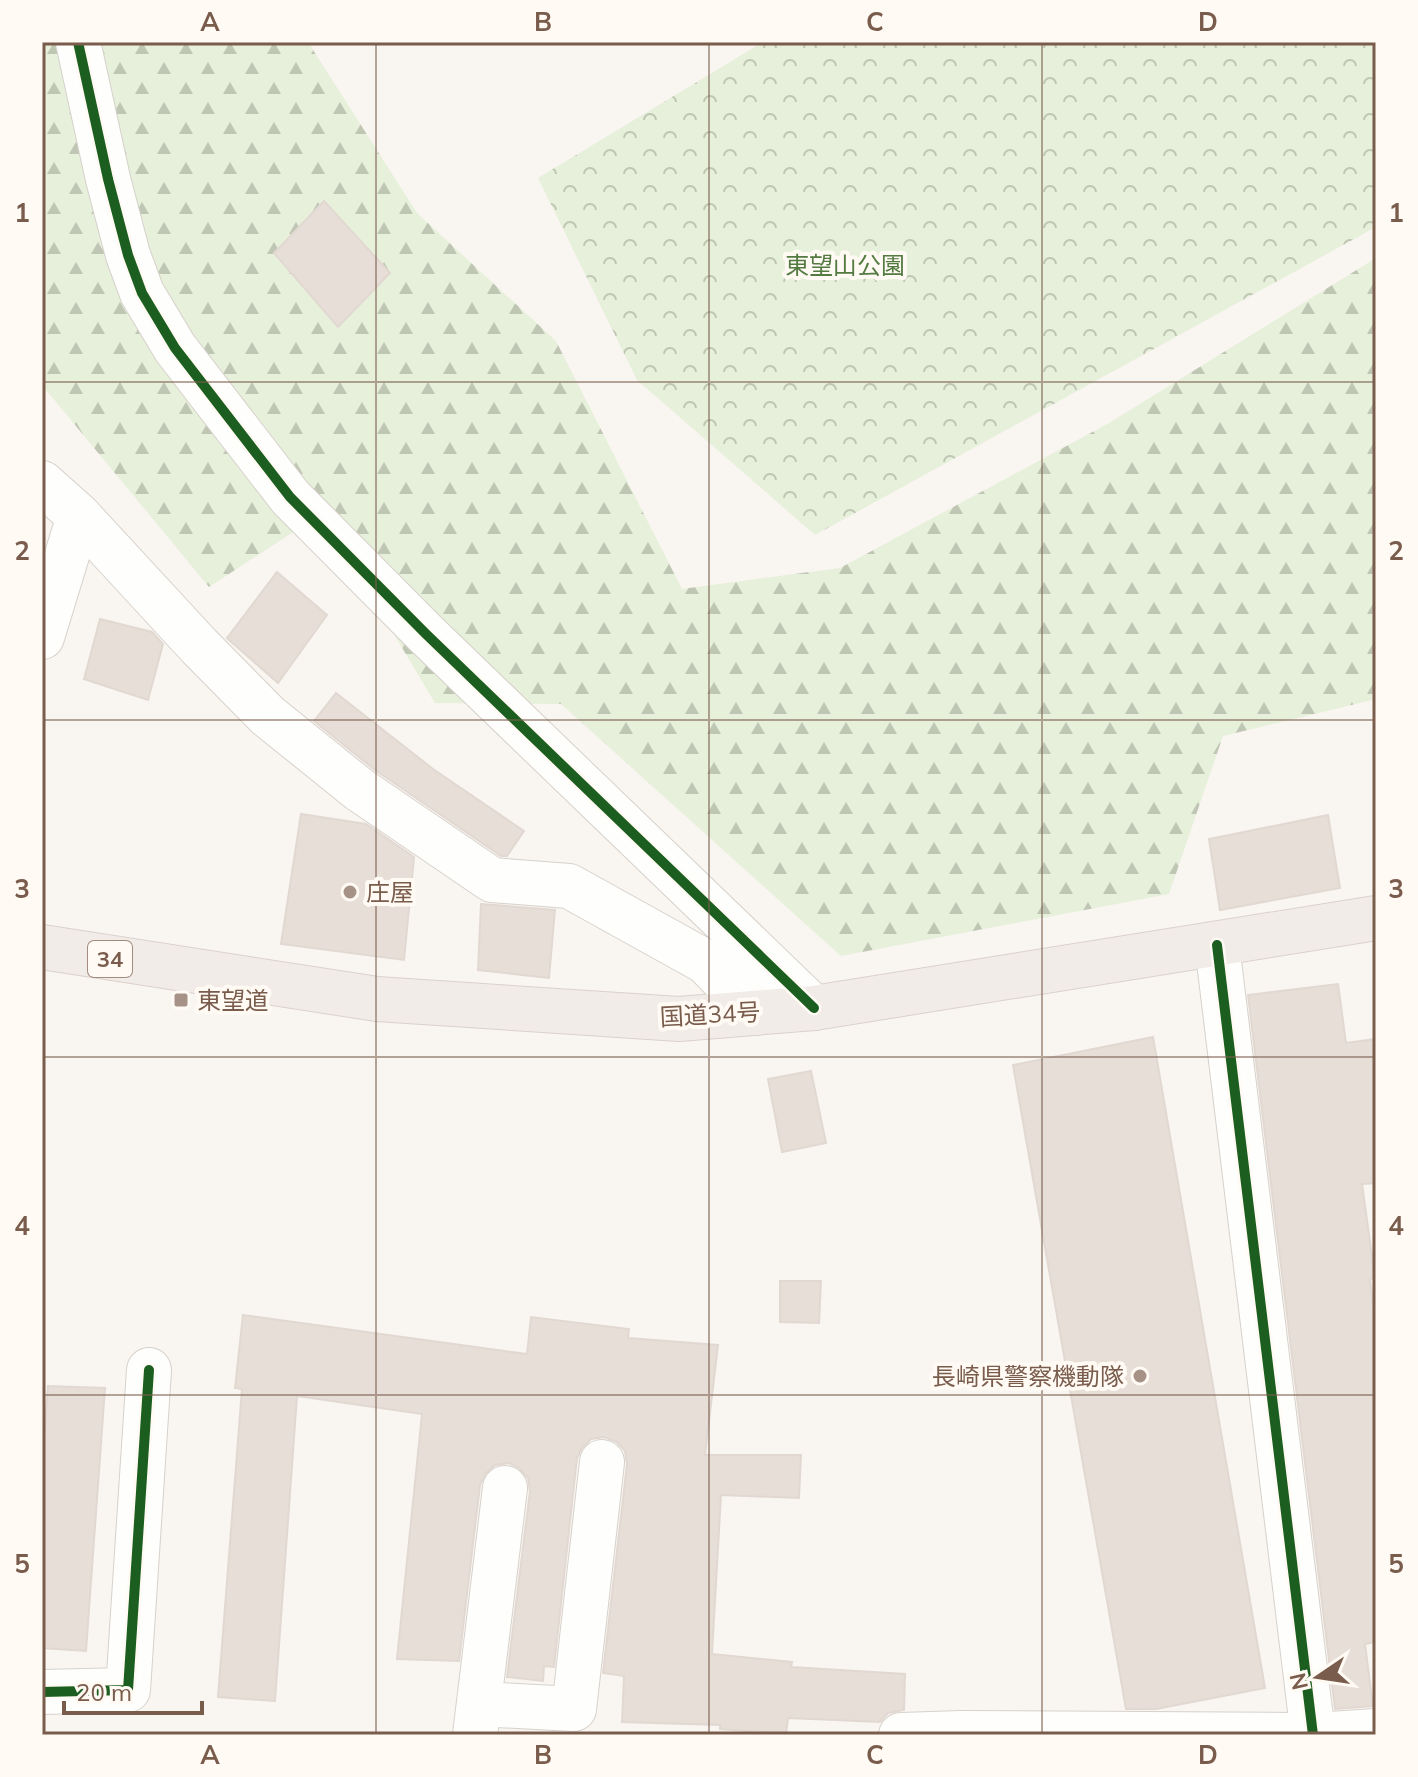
<svg xmlns="http://www.w3.org/2000/svg" width="1418" height="1777" font-family="Mulish,'Noto Sans JP',sans-serif">
  <style>
    .forest { fill: url(#forest-firs) }
    .park { fill: url(#park-crowns) }
    .building { fill: #e6ded7; stroke: #e2d8d2; stroke-width: 2 }
    .lines { fill: none; stroke-linecap: round; stroke-linejoin: round }
    .minor-casing { stroke: #d7d1cb; stroke-width: 46 }
    .tertiary-casing { stroke: #d7d1cb; stroke-width: 46 }
    .trunk-casing { stroke: #dad1cc; stroke-width: 46 }
    .minor { stroke: #fefefd; stroke-width: 44 }
    .tertiary { stroke: #fefefd; stroke-width: 44 }
    .trunk { stroke: #f2ece8; stroke-width: 44 }
    .cycleway-casing { stroke: #fffaf3; stroke-width: 15 }
    .cycleway { stroke: #1b5e20; stroke-width: 10 }
    .grid { fill: none; stroke: #7a5c4d; stroke-width: 2; stroke-opacity: 0.55 }
    .poi-dot { fill: #a69286; stroke: #fffaf3; stroke-width: 3 }
    .labels { text-anchor: middle; dominant-baseline: central; stroke-width: 8; stroke-linejoin: round; paint-order: stroke }
    .shield { fill: #fffaf3; stroke: #a28b7f; stroke-width: 2 }
    .shield-label { font-size: 22px; font-weight: bold; fill: #7a5c4d }
    .park-label { font-size: 24px; fill: #537a41; stroke: #fffaf3 }
    .poi-label { font-size: 24px; fill: #7a5c4d; stroke: #fffaf3; text-anchor: start }
    .street-label { font-size: 24px; fill: #7a5c4d; stroke: #fffaf3 }
    .neatline { fill: none; stroke: #7a5c4d; stroke-width: 3 }
    .grid-label { font-size: 26px; text-anchor: middle; font-weight: bold; fill: #7a5c4d }
  </style>
  <defs>
    <pattern id="forest-firs" width="22" height="20" patternUnits="userSpaceOnUse" patternTransform="scale(2)"><rect width="22" height="20" fill="#e7f0db"/><path d="M5 1l3.5 6h-7zM16 11l3.5 6h-7z" fill="#c0c6b4"/></pattern>
    <pattern id="park-crowns" width="20" height="18" patternUnits="userSpaceOnUse" patternTransform="scale(2)"><rect width="20" height="18" fill="#e7f0db"/><path d="M2 6a3 3 0 1 1 6 0M12 15a3 3 0 1 1 6 0" fill="none" stroke="#c0c6b4"/></pattern>
  </defs>
  <rect width="100%" height="100%" fill="#f9f5f0"/>
  <path class="forest" d="M 42,42 L 308,42 L 417,213 L 556,341 L 682,589 L 840,568 L 1109,423 L 1376,258 L 1376,702 L 1372,700 L 1223,736 L 1169,894 L 841,956 L 561,704 L 435,703 L 358,574 L 301,527 L 209,587 L 42,385 Z"/>
  <path class="park" d="M 763,42 L 1376,42 L 1376,227 L 815,535 L 637,380 L 538,178 Z"/>
  <path class="building" d="M 324,201 L 390,273 L 338,327 L 274,253 Z
    M 277,572 L 327,615 L 278,683 L 227,638 Z
    M 100,619 L 152,632 L 163,644 L 148,700 L 84,679 Z
    M 336,693 L 433,769 L 524,831 L 507,856 L 501,856 L 375,770 L 314,721 Z
    M 301,814 L 366,824 L 414,857 L 404,960 L 281,944 Z
    M 1328,815 L 1340,888 L 1220,910 L 1209,839 Z
    M 481,904 L 555,910 L 549,978 L 478,970 Z
    M 1338,984 L 1346,1043 L 1376,1039 L 1376,1183 L 1362,1184 L 1375,1278 L 1370,1279 L 1376,1331 L 1376,1642 L 1365,1644 L 1373,1706 L 1335,1709 L 1248,995 Z
    M 1153,1037 L 1265,1688 L 1156,1709 L 1126,1709 L 1013,1065 Z
    M 811,1071 L 826,1143 L 782,1152 L 768,1079 Z
    M 780,1281 L 821,1281 L 819,1323 L 780,1322 Z
    M 243,1315 L 527,1354 L 531,1317 L 629,1329 L 628,1338 L 718,1345 L 705,1455 L 801,1455 L 799,1498 L 721,1495 L 712,1654 L 792,1662 L 791,1667 L 905,1674 L 904,1710 L 888,1713 L 880,1722 L 788,1718 L 786,1734 L 720,1729 L 720,1725 L 622,1722 L 624,1676 L 603,1673 L 627,1464 L 625,1451 L 617,1442 L 604,1437 L 591,1439 L 582,1448 L 577,1458 L 554,1667 L 544,1666 L 543,1681 L 507,1677 L 530,1491 L 528,1478 L 519,1468 L 509,1463 L 495,1465 L 485,1474 L 480,1485 L 459,1661 L 397,1659 L 422,1414 L 297,1396 L 275,1701 L 218,1697 L 242,1389 L 235,1388 Z
    M 48,1386 L 105,1388 L 86,1651 L 42,1648 L 42,1467 Z"/>
  <g class="lines">
    <g class="minor-casing">
      <path id="minor" d="M 42,483 L 79,516 L 199,646 L 268,716 L 360,790 L 492,880 L 569,886 L 706,962 L 755,1013
        M 42,637 L 79,516
        M 1217,945 L 1313,1735
        M 42,1692 L 128,1690 L 149,1370
        M 479,1704 L 574,1709 L 602,1462
        M 475,1735 L 505,1488
        M 901,1735 L 961,1733 L 1297,1735
        M 1315,1735 L 1376,1731"/>
    </g>
    <g class="tertiary-casing">
      <path id="tertiary" d="M 78,42 L 108,179 L 128,255 L 142,293 L 175,348 L 290,497 L 426,634 L 814,1008"/>
    </g>
    <g class="trunk-casing">
      <path id="trunk" d="M 42,947 L 377,999 L 679,1019 L 814,1008 L 1376,918"/>
    </g>
    <use href="#minor" class="minor"/>
    <use href="#tertiary" class="tertiary"/>
    <use href="#trunk" class="trunk"/>
    <g class="cycleway-casing">
      <path id="cycleway" d="M 78,42 L 108,179 L 128,255 L 142,293 L 175,348 L 290,497 L 426,634 L 814,1008
        M 1217,945 L 1313,1735
        M 42,1692 L 128,1690 L 149,1370"/>
    </g>
    <use href="#cycleway" class="cycleway"/>
  </g>
  <path class="grid" d="M 376,42 L 376,1735M 709,42 L 709,1735M 1042,42 L 1042,1735M 42,382 L 1376,382M 42,720 L 1376,720M 42,1057 L 1376,1057M 42,1395 L 1376,1395"/>
  <g class="poi-dot">
    <circle cx="350" cy="892" r="8"/>
    <rect x="173" y="992" width="16" height="16" rx="4"/>
    <circle cx="1140" cy="1376" r="8"/>
  </g>
  <g class="labels">
    <rect class="shield" x="88" y="941" width="44" height="36" rx="6"/>
    <g class="shield-label">
      <text x="110" y="959">34</text>
    </g>
    <g class="park-label">
      <text x="845" y="265">東望山公園</text>
    </g>
    <g class="poi-label">
      <text x="366" y="892">庄屋</text>
      <text x="197" y="1000">東望道</text>
      <text x="1124" y="1376" text-anchor="end">長崎県警察機動隊</text>
    </g>
    <g class="street-label">
      <text transform="translate(710 1014) rotate(-3)">国道34号</text>
    </g>
  </g>
  <rect width="1418" height="1777" fill="none" stroke="#fffaf3" stroke-width="88"/>
  <g transform="translate(1318 1677) rotate(257)" stroke="#fffaf3" stroke-width="6" paint-order="stroke">
  <path d="M0-6L14 30L0 20L-14 30Z" fill="#7a5c4d"/>
  <text y="-12" font-size="22" font-weight="bold" text-anchor="middle" fill="#7a5c4d">N</text>
  </g>
  <path d="M64 1701v12h138v-12" fill="none" stroke="#7a5c4d" stroke-width="4"/>
  <text x="76" y="1701" font-size="24" fill="#7a5c4d" stroke="#fffaf3" stroke-width="6" paint-order="stroke">20 m</text>
  <rect x="44" y="44" width="1330" height="1689" class="neatline"/>
  <g class="grid-label">
    <text x="210" y="31">A</text>
    <text x="543" y="31">B</text>
    <text x="875" y="31">C</text>
    <text x="1208" y="31">D</text>
    <text x="22" y="222">1</text>
    <text x="1396" y="222">1</text>
    <text x="22" y="560">2</text>
    <text x="1396" y="560">2</text>
    <text x="22" y="898">3</text>
    <text x="1396" y="898">3</text>
    <text x="22" y="1235">4</text>
    <text x="1396" y="1235">4</text>
    <text x="22" y="1573">5</text>
    <text x="1396" y="1573">5</text>
    <text x="210" y="1764">A</text>
    <text x="543" y="1764">B</text>
    <text x="875" y="1764">C</text>
    <text x="1208" y="1764">D</text>
  </g>
</svg>
